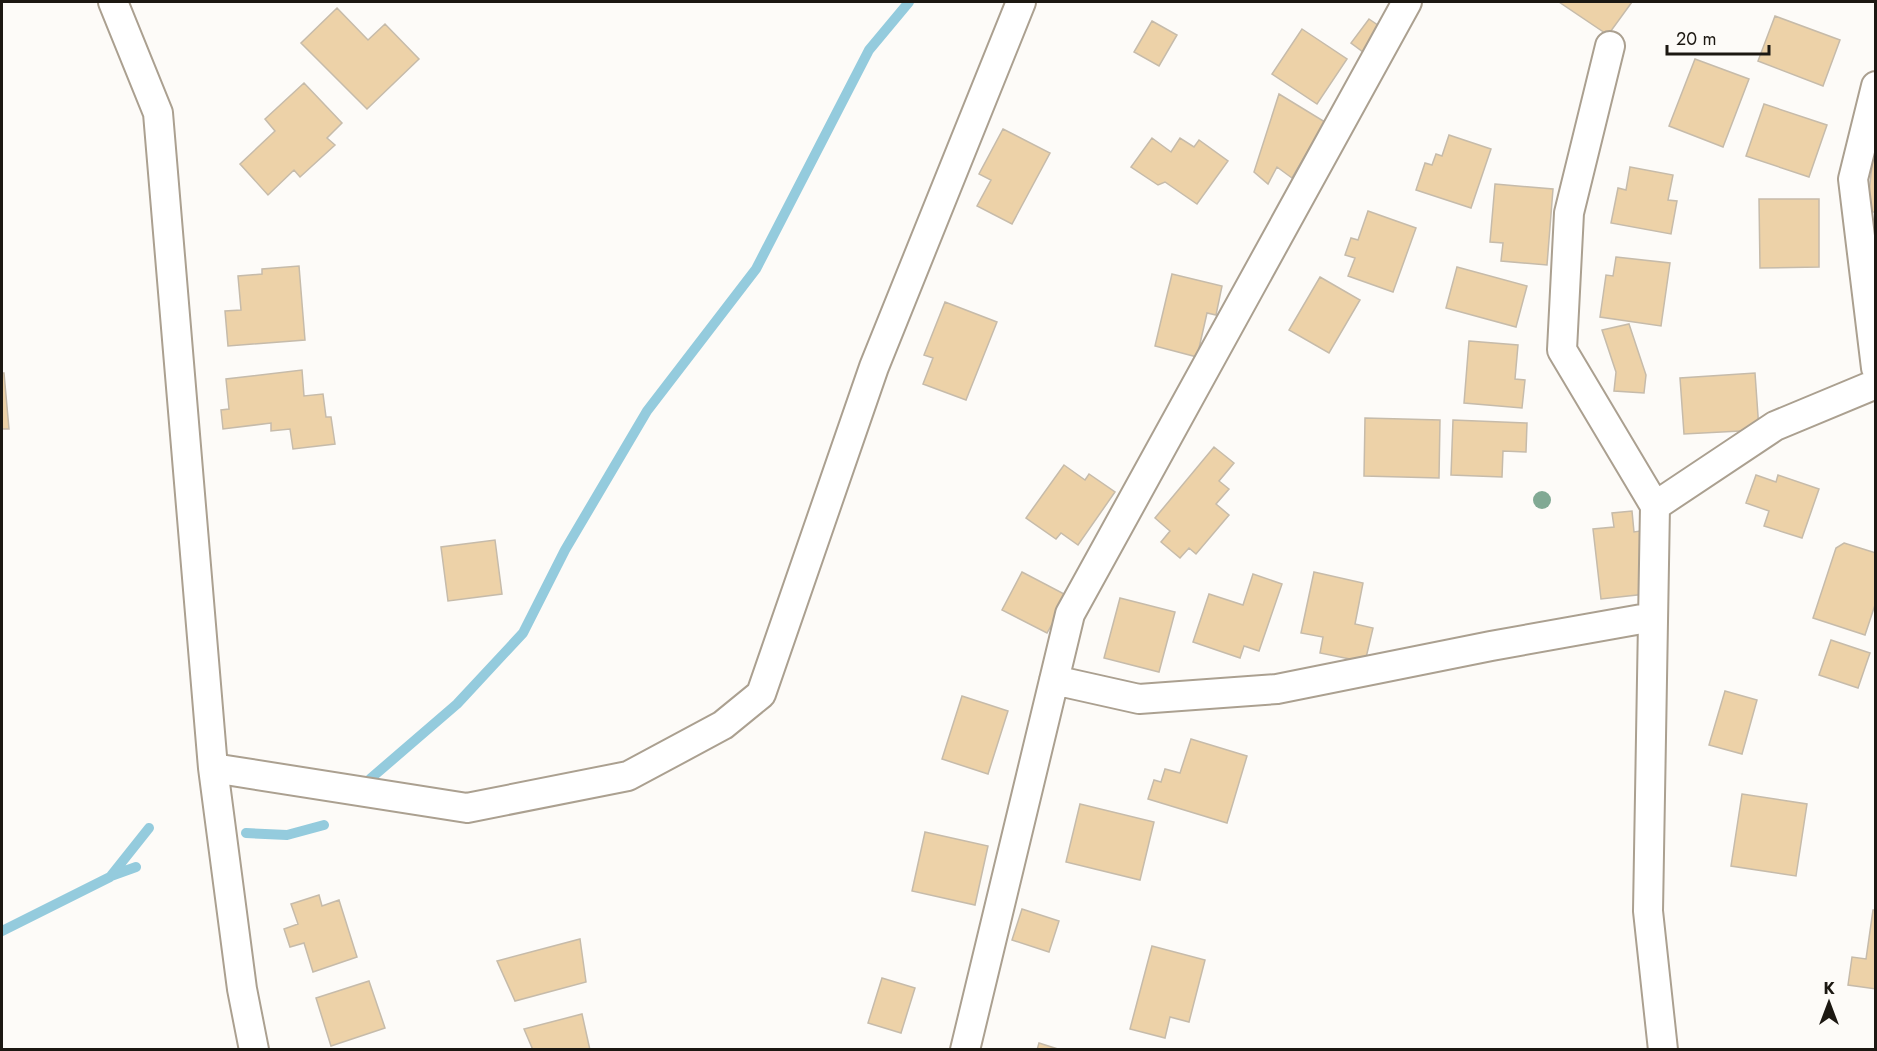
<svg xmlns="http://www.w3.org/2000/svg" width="1877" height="1051" font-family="Jost,sans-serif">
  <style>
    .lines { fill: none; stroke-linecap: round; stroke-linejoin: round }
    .stream { stroke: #94cbdd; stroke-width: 10 }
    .building { fill: #edd2a8; stroke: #c6bbaa; stroke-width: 1.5 }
    .minor-casing { stroke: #aba090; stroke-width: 32 }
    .minor { stroke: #fff; stroke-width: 28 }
    .tree { fill: #81a994 }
  </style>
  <rect width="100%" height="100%" fill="#fdfbf8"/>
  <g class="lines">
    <path class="stream" d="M 370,779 L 457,704 L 523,633 L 565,550 L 647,411 L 756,269 L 869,50 L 909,2
      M 246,833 L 287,835 L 324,825
      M 111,876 L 136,867
      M 2,931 L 110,877 L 149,828"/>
  </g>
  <path class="building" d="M 1559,2 L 1632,2 L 1608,35 Z
    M 337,8 L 368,40 L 385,24 L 419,59 L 367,109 L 301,43 Z
    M 1775,16 L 1840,40 L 1823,86 L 1758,61 Z
    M 1369,19 L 1385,30 L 1367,55 L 1351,43 Z
    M 1152,21 L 1177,35 L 1159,66 L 1134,52 Z
    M 1302,29 L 1347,59 L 1317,104 L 1272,74 Z
    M 1695,59 L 1749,79 L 1723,147 L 1669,126 Z
    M 304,83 L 342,123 L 327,138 L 335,145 L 300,177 L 294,170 L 268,195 L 240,164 L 275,131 L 265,119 Z
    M 1279,94 L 1325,122 L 1292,178 L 1277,167 L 1268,184 L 1254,172 Z
    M 1764,104 L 1827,125 L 1809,177 L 1746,156 Z
    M 1003,129 L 1050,153 L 1012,224 L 977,206 L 991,180 L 979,174 Z
    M 1449,135 L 1491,149 L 1471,208 L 1416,190 L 1425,163 L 1432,165 L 1436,154 L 1442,156 Z
    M 1152,138 L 1171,152 L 1180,138 L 1194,147 L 1199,140 L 1228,161 L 1197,204 L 1165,182 L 1158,185 L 1131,167 Z
    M 1873,156 L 1876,156 L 1876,212 L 1867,212 Z
    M 1630,167 L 1673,175 L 1668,200 L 1677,201 L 1671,234 L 1611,223 L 1618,188 L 1626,190 Z
    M 1495,184 L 1553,189 L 1547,265 L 1501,261 L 1503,243 L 1490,242 Z
    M 1759,199 L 1819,199 L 1819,267 L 1760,268 Z
    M 1368,211 L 1416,228 L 1393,292 L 1348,276 L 1355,258 L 1345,255 L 1351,238 L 1358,240 Z
    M 1616,257 L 1670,263 L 1661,326 L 1600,317 L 1606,275 L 1613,276 Z
    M 299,266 L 305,340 L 228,346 L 225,311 L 241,310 L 238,276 L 262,274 L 262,269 Z
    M 1457,267 L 1527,286 L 1516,327 L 1446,308 Z
    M 1172,274 L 1222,286 L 1216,315 L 1207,313 L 1197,357 L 1155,346 Z
    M 1320,277 L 1360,300 L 1329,353 L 1289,330 Z
    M 945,302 L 997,322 L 966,400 L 923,384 L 933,358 L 924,355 Z
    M 1629,324 L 1646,375 L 1644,393 L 1614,391 L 1616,372 L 1602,330 Z
    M 1469,341 L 1518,345 L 1515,379 L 1525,380 L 1522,408 L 1464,403 Z
    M 302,370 L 304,396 L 323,394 L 326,417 L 331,417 L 335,444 L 293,449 L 290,429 L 271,431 L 271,423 L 223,429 L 221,410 L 229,409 L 226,379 Z
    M 2,373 L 4,373 L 9,429 L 2,429 Z
    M 1755,373 L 1759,430 L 1684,434 L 1680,378 Z
    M 1365,418 L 1440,420 L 1439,478 L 1364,476 Z
    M 1453,420 L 1527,423 L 1526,452 L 1503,451 L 1502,477 L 1451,475 Z
    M 1214,447 L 1234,463 L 1219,481 L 1229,489 L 1216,504 L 1229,515 L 1196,554 L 1189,548 L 1180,558 L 1161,542 L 1170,531 L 1155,518 Z
    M 1064,465 L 1085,480 L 1089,474 L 1115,492 L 1078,545 L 1061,533 L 1056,539 L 1026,518 Z
    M 1756,475 L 1776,482 L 1778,475 L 1819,489 L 1802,538 L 1764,526 L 1769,511 L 1746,503 Z
    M 1632,511 L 1634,532 L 1640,531 L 1646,594 L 1601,599 L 1593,529 L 1614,527 L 1612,513 Z
    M 495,540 L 502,594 L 448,601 L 441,547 Z
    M 1844,543 L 1876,553 L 1876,602 L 1865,635 L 1813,618 L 1836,548 Z
    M 1022,572 L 1068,596 L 1047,633 L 1002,610 Z
    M 1314,572 L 1363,583 L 1355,624 L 1373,628 L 1365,662 L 1320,653 L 1323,637 L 1301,633 Z
    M 1253,574 L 1282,584 L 1259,651 L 1244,646 L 1240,658 L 1193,642 L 1209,594 L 1243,605 Z
    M 1120,598 L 1175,612 L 1159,672 L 1104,658 Z
    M 1831,640 L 1870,653 L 1858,688 L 1819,675 Z
    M 1725,691 L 1757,700 L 1742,754 L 1709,745 Z
    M 962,696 L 1008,711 L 988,774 L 942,759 Z
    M 1191,739 L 1247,756 L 1227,823 L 1148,799 L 1154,780 L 1161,782 L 1165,769 L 1180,773 Z
    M 1742,794 L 1807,804 L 1796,876 L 1731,866 Z
    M 1080,804 L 1154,822 L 1140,880 L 1066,862 Z
    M 925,832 L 988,846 L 975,905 L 912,891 Z
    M 319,895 L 322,906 L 339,900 L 357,957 L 313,972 L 304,943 L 290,947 L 284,929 L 298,924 L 291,904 Z
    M 1022,909 L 1059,921 L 1049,952 L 1012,940 Z
    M 1873,910 L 1876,910 L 1876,989 L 1848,985 L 1852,957 L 1866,959 Z
    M 580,939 L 586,982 L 515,1001 L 497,961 Z
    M 1152,946 L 1205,960 L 1189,1022 L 1170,1017 L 1165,1038 L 1130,1029 Z
    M 882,978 L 915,988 L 901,1033 L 868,1023 Z
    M 369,981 L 385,1028 L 331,1046 L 316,998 Z
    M 582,1014 L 590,1050 L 533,1050 L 524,1029 Z
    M 1039,1043 L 1061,1050 L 1037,1050 Z"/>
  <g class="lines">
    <g class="minor-casing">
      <path id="minor" d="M 113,2 L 158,113 L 213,768 L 242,989 L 254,1050
        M 1610,46 L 1569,213 L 1562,350 L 1655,506 L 1648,911 L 1663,1050
        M 1876,86 L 1853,179 L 1876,368
        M 1655,506 L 1775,426 L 1876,384
        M 1054,680 L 1139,699 L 1277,689 L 1491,646 L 1653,617
        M 213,768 L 467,808 L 628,776 L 723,725 L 761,694 L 874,367 L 1021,2
        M 965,1050 L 1070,614 L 1407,2"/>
    </g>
    <use href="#minor" class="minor"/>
  </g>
  <circle class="tree" cx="1542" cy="500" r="9"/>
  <rect width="1877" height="1051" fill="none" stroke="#1c1812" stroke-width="6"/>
  <g transform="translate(1829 1003)" stroke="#fdfbf8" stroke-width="4.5" paint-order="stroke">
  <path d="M0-4.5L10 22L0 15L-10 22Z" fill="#1c1812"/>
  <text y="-9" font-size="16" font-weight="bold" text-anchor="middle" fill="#1c1812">K</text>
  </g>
  <path d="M1667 45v9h102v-9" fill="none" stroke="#1c1812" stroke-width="3"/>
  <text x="1676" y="45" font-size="18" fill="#1c1812" stroke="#fdfbf8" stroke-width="4.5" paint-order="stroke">20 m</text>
</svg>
